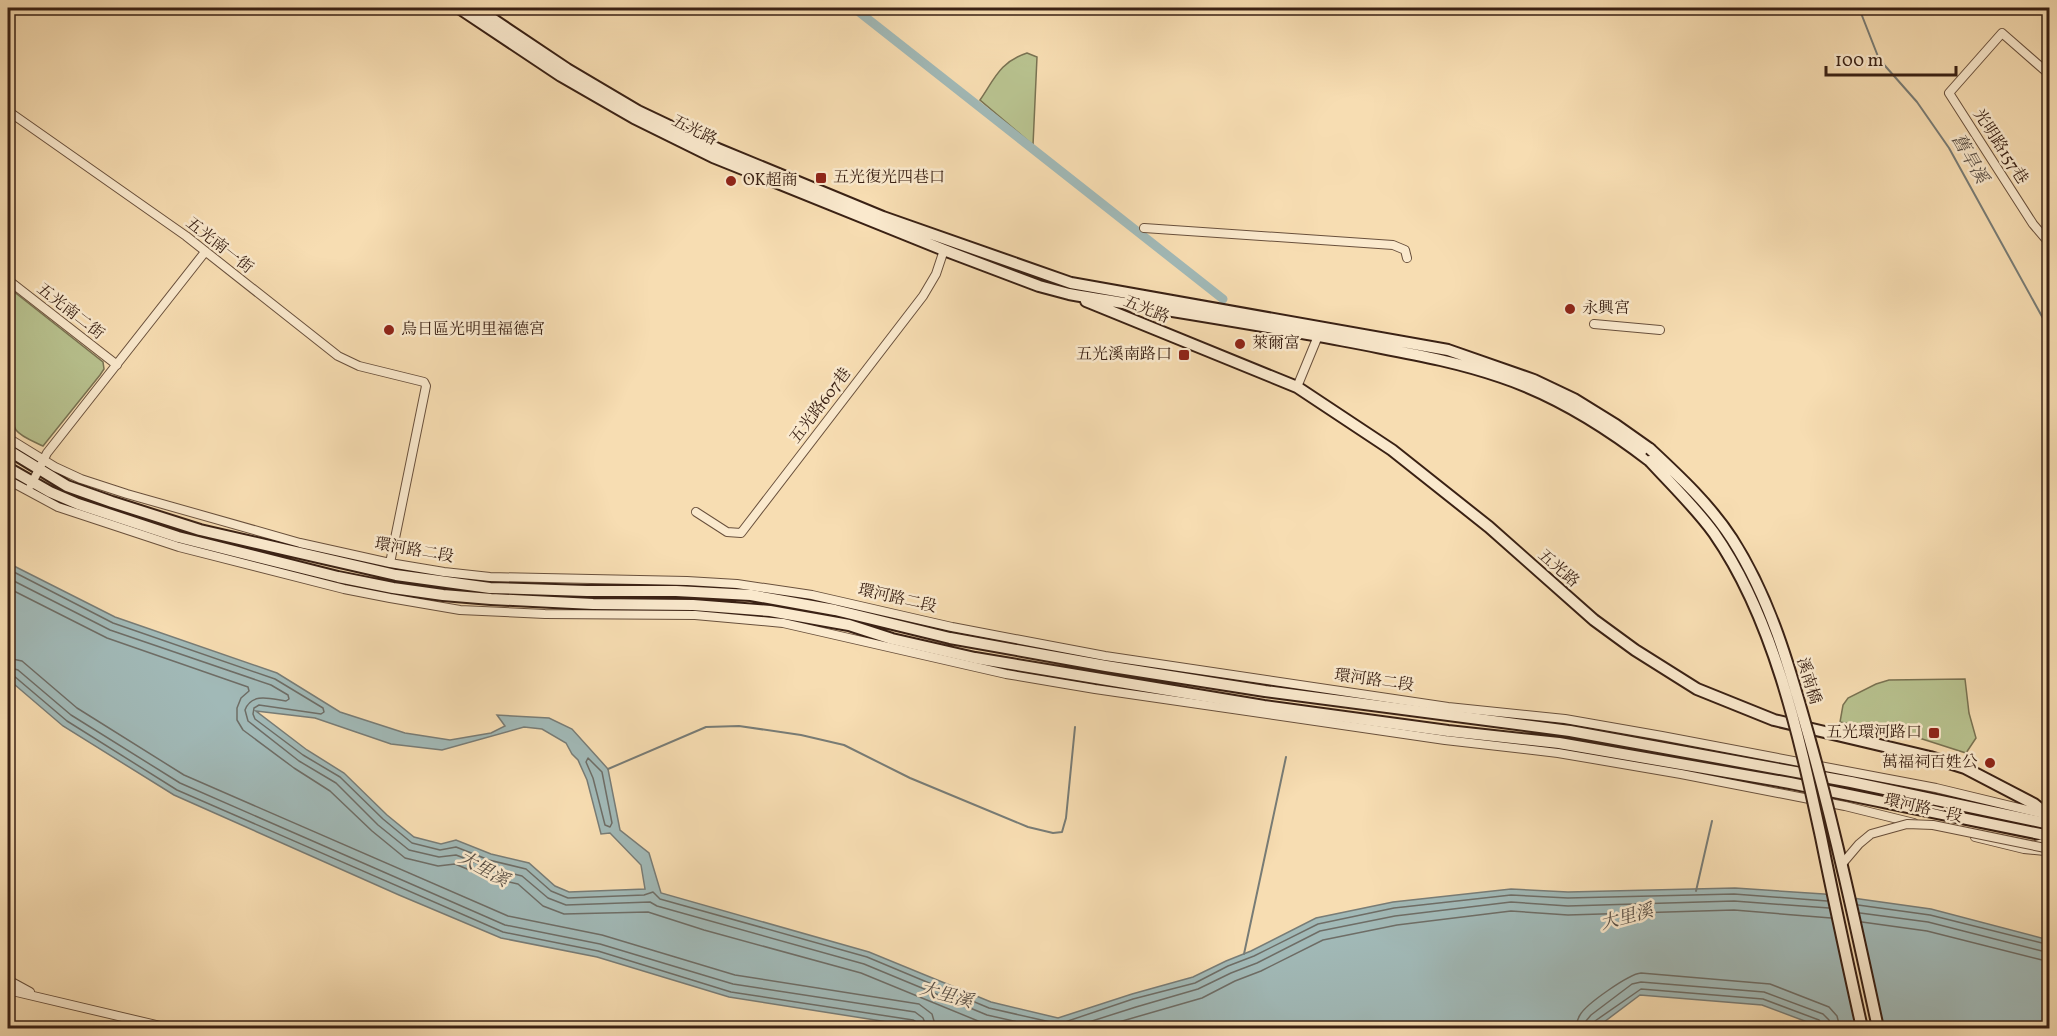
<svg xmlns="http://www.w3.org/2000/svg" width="2057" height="1036" font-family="Vollkorn,'Noto Serif TC',serif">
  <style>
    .green { fill: #b8c28f; stroke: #797252; stroke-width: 1.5 }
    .water { fill: #a1b9b7; stroke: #787c76; stroke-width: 1.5; fill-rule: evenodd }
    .pier { fill: #f7ddb2 }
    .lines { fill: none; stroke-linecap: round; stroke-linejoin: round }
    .shore { stroke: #6e6d66; stroke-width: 1.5 }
    .stream { stroke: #787c76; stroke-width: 2 }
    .canal { stroke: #a1b9b7; stroke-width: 9 }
    .street-casing { stroke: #69503c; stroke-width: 10 }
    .secondary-casing { stroke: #3a2114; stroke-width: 14 }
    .street { stroke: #fae9cd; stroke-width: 8 }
    .secondary { stroke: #fae9cd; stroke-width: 10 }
    .street-bridge-casing { stroke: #69503c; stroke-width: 10; stroke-linecap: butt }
    .secondary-bridge-casing { stroke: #3a2114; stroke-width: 14; stroke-linecap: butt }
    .street-bridge { stroke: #fae9cd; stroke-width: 8 }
    .secondary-bridge { stroke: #fae9cd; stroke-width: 10 }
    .poi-dot { fill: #8f2418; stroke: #fae9cd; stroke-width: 2 }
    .labels { text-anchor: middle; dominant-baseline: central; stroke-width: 5; stroke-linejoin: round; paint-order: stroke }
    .street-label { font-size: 16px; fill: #3a2114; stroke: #fae9cd }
    .poi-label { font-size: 16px; fill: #3a2114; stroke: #fae9cd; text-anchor: start }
    .water-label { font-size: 18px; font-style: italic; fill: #594f45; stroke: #fae9cd }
  </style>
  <rect width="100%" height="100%" fill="#f7ddb2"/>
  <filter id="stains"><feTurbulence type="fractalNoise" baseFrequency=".00333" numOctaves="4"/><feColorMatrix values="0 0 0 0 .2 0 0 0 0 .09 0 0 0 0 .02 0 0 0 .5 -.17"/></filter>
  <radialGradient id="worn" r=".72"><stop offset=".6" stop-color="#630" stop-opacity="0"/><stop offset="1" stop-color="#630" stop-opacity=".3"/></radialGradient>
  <path class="green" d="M 1027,53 L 1037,57 L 1033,145 L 980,100 C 995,78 1000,62 1027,53 Z
    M 8,287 L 103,362 L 104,369 L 100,375 L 43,446 C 35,442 21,437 16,430 C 3,411 7,314 8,287 Z
    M 1965,679 L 1969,713 L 1976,738 L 1966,753 L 1916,737 L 1840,722 L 1843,705 L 1848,698 L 1876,684 L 1889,680 Z"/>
  <path class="water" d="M 8,563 L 115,617 L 277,673 L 340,712 L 405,733 L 450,740 L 491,733 L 505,726 L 497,715 L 549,718 L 572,729 L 608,769 L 620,830 L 649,853 L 661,893 L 869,952 L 991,1002 L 1058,1018 L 1132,994 L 1193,977 L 1226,961 L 1251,951 L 1316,918 L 1393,902 L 1511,889 L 1568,892 L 1735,888 L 1824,894 L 1931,909 L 2049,940 L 2049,1028 L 1846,1028 L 1818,1026 L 1762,1005 L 1640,995 L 1596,1028 L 926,1028 L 729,997 L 597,957 L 501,938 L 399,895 L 174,795 L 63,726 L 8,679 ZM 256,711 L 315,718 L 391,744 L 442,750 L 524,727 L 542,729 L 566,743 L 572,754 L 578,760 L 587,780 L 601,834 L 610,833 L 641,865 L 645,889 L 569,892 L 555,886 L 529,863 L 491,854 L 456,840 L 441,844 L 414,837 L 387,815 L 344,773 L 307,750 Z"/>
  <path class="pier" d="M 1828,892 L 1855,895 L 1884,1028 L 1857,1028 Z"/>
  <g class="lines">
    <path class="shore" d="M 8,569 L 113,623 L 275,679 L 323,708 L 324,712 L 321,714 L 259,705 L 254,708 L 253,714 L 255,719 L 303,755 L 340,777 L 383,819 L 412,843 L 440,850 L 456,847 L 489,860 L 526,869 L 551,891 L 568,898 L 644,895 L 653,892 L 660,899 L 867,957 L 989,1008 L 1059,1024 L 1133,999 L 1195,983 L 1228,966 L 1254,956 L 1318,924 L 1394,908 L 1511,895 L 1568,898 L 1734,894 L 1827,901
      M 8,578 L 110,630 L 271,685 L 288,695 L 289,699 L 286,701 C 271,699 252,692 245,710 L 248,721 L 299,761 L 336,783 L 378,825 L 409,850 L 439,857 L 456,855 L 487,867 L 522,876 L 548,898 L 566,905 L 650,902 L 657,906 L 864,964 L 987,1015 L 1044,1028
      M 8,588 L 107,638 L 248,687 L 249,691 L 241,698 L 237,708 L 237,720 L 243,730 L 294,768 L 330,791 L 372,831 L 405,858 L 438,866 L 455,864 L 484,876 L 518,884 L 543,906 L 564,914 L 648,912 L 704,930 L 861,973 L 983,1023 L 1005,1028
      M 8,658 L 22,661 L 77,708 L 184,775 L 508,916 L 602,935 L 735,975 L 919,1004 L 932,1014 L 936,1028
      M 8,667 L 18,670 L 71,715 L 180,783 L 505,925 L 600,944 L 733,984 L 915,1012 L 923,1018 L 927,1028
      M 8,675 L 14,676 L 67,721 L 177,790 L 503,932 L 598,951 L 731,992 L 913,1020 L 918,1023 L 919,1028
      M 588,758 L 602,772 L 612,823 L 610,827 L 605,825 L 593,778 L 586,762 Z
      M 1858,905 L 1930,915 L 2050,945
      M 1860,913 L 1928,922 L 2050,953
      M 1862,922 L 1927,931 L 2050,962
      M 1070,1028 L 1136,1007 L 1198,989 L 1231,973 L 1257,963 L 1320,931 L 1395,916 L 1511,902 L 1568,906 L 1734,901 L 1829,908
      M 1098,1028 L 1202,998 L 1235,981 L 1261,971 L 1323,940 L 1397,925 L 1511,911 L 1568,915 L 1734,910 L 1831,918
      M 1576,1028 C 1577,1024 1577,1019 1580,1015 C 1586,1004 1629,974 1641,973 L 1770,984 L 1829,1007 L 1837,1016 L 1840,1028
      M 1585,1028 L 1586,1021 L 1591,1015 L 1632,984 L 1641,982 L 1764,992 L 1823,1014 L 1829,1020 L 1831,1028
      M 1593,1028 L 1595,1021 L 1641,989 L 1763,999 L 1819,1020 L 1822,1024 L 1823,1028"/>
    <path class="stream" d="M 1859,8 L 1879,59 L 1917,102 L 1949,148 L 2050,331
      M 608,769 L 706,727 L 739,726 L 801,735 L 844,745 L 910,778 L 1028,827 L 1053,833 L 1062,832 L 1066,818 L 1075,727
      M 1696,891 L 1712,821
      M 1244,954 L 1286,757"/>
    <path class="canal" d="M 854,8 L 1223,299"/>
    <g class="street-casing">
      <path id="street" d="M 2050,75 L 2002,33 L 1949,93 L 2033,224 L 2050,244
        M 8,111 L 186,236 L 338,356 L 359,366 L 424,382 L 426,386 L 390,563
        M 1144,228 L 1393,245 L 1405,250 L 1407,258
        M 8,280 L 117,365
        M 1594,324 L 1660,330
        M 1297,387 L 1318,336 L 1322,334
        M 8,438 L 55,467 L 81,479 L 127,494 L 300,543 L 390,563 L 444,572 L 490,577 L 687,581 L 737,584 L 812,595 L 952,627 L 1105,656 L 1448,707 L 1565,719 L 1662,736 L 1936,788 L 2044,814
        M 8,480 L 58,507 L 179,547 L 344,589 L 390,598 L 460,610 L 545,614 L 695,615 L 783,623 L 1006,674 L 1095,689 L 1445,740 L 1558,753 L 1681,774 L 1845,806 L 1914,823
        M 31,485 L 47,453 L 205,252
        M 696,512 L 727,532 L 741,533 L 923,296 L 936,274 L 944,250
        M 1975,837 L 2024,849 L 2045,851
        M 2035,845 L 2050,841
        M 8,980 L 30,992
        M 8,990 L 169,1028"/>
    </g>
    <g class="secondary-casing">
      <path id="secondary" d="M 459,8 L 561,76 L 634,118 L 713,157 L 944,250 L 1039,286 L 1069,294 C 1163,310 1258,324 1351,342 C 1401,352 1452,360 1501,377 C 1555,395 1606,427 1650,461
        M 476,8 L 567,69 L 638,111 L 718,149 L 883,217 L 1071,283 L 1448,350 L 1534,380 L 1574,399 L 1616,425 L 1650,449
        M 1086,301 L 1297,387 L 1392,450 L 1489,527 L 1594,620 L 1635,650 L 1697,689 L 1774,720 L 1930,757 L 1965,768 L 2034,804 L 2050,817
        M 8,450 L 67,486 L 112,502 L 200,530 L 396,575 L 490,588 L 587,591 L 676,591 L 751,595 L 835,610 L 950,638 L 1106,666 L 1265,691 L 1570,731 L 1851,782 L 2050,824
        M 8,468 L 50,492 L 78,504 L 178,537 L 338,577 L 393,588 L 443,595 L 491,599 L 593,604 L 693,605 L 770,611 L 849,625 L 892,639 L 975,658 L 1264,706 L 1448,731 L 1559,743 L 1790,783 L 2050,836"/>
    </g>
    <use href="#street" class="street"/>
    <use href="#secondary" class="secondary"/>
    <g class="street-bridge-casing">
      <path id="street-bridge" d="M 1842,864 L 1859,844 L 1871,834 L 1907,824 L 1933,825 L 2050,849"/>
    </g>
    <g class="secondary-bridge-casing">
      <path id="secondary-bridge" d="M 1650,449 C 1680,477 1710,505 1732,539 C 1771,600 1790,669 1809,737 C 1836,833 1857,931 1878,1028
        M 1650,461 C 1672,485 1695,507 1714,533 C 1774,619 1799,736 1821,837 C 1834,901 1848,965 1862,1028"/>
    </g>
    <use href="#street-bridge" class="street-bridge"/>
    <use href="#secondary-bridge" class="secondary-bridge"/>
  </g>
  <g class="poi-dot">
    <rect x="815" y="172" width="12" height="12" rx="3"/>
    <circle cx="731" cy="181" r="6"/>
    <circle cx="1570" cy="309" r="6"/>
    <circle cx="389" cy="330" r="6"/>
    <circle cx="1240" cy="344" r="6"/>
    <rect x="1178" y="349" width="12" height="12" rx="3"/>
    <rect x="1928" y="727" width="12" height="12" rx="3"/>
    <circle cx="1990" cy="763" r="6"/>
  </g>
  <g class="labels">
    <g class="street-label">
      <text transform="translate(694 131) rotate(26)">五光路</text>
      <text transform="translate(2000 147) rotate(57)">光明路157巷</text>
      <text transform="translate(219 246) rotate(38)">五光南一街</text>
      <text transform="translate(1146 310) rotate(22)">五光路</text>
      <text transform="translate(70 312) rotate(38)">五光南二街</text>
      <text transform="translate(821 406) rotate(-53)">五光路607巷</text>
      <text transform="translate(414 551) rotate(10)">環河路二段</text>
      <text transform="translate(1558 569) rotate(41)">五光路</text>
      <text transform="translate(897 599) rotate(13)">環河路二段</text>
      <text transform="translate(1374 681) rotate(8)">環河路二段</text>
      <text transform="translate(1808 681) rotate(73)">溪南橋</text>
      <text transform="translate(1923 809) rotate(13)">環河路一段</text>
    </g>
    <g class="poi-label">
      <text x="833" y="178">五光復光四巷口</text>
      <text x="743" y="181">OK超商</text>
      <text x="1582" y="309">永興宮</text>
      <text x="401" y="330">烏日區光明里福德宮</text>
      <text x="1252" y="344">萊爾富</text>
      <text x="1172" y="355" text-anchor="end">五光溪南路口</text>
      <text x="1922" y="733" text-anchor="end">五光環河路口</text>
      <text x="1978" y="763" text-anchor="end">萬福祠百姓公</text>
    </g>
    <g class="water-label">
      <text transform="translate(1969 159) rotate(60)">舊旱溪</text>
      <text transform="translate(483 870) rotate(29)">大里溪</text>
      <text transform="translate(1627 918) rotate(-15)">大里溪</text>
      <text transform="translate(946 996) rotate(15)">大里溪</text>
    </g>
  </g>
  <rect width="2057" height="1036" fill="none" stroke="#f7ddb2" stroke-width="30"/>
  <rect x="9" y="9" width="2039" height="1018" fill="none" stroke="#3a2114" stroke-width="3"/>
  <rect x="15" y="15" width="2027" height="1006" fill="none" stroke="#3a2114" stroke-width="1.5"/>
  <path d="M1826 66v9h130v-9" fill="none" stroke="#3a2114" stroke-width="3"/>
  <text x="1835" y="66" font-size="18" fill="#3a2114" stroke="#fae9cd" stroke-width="4.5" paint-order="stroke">100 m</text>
  <rect width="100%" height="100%" filter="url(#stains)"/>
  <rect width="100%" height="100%" fill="url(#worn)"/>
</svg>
